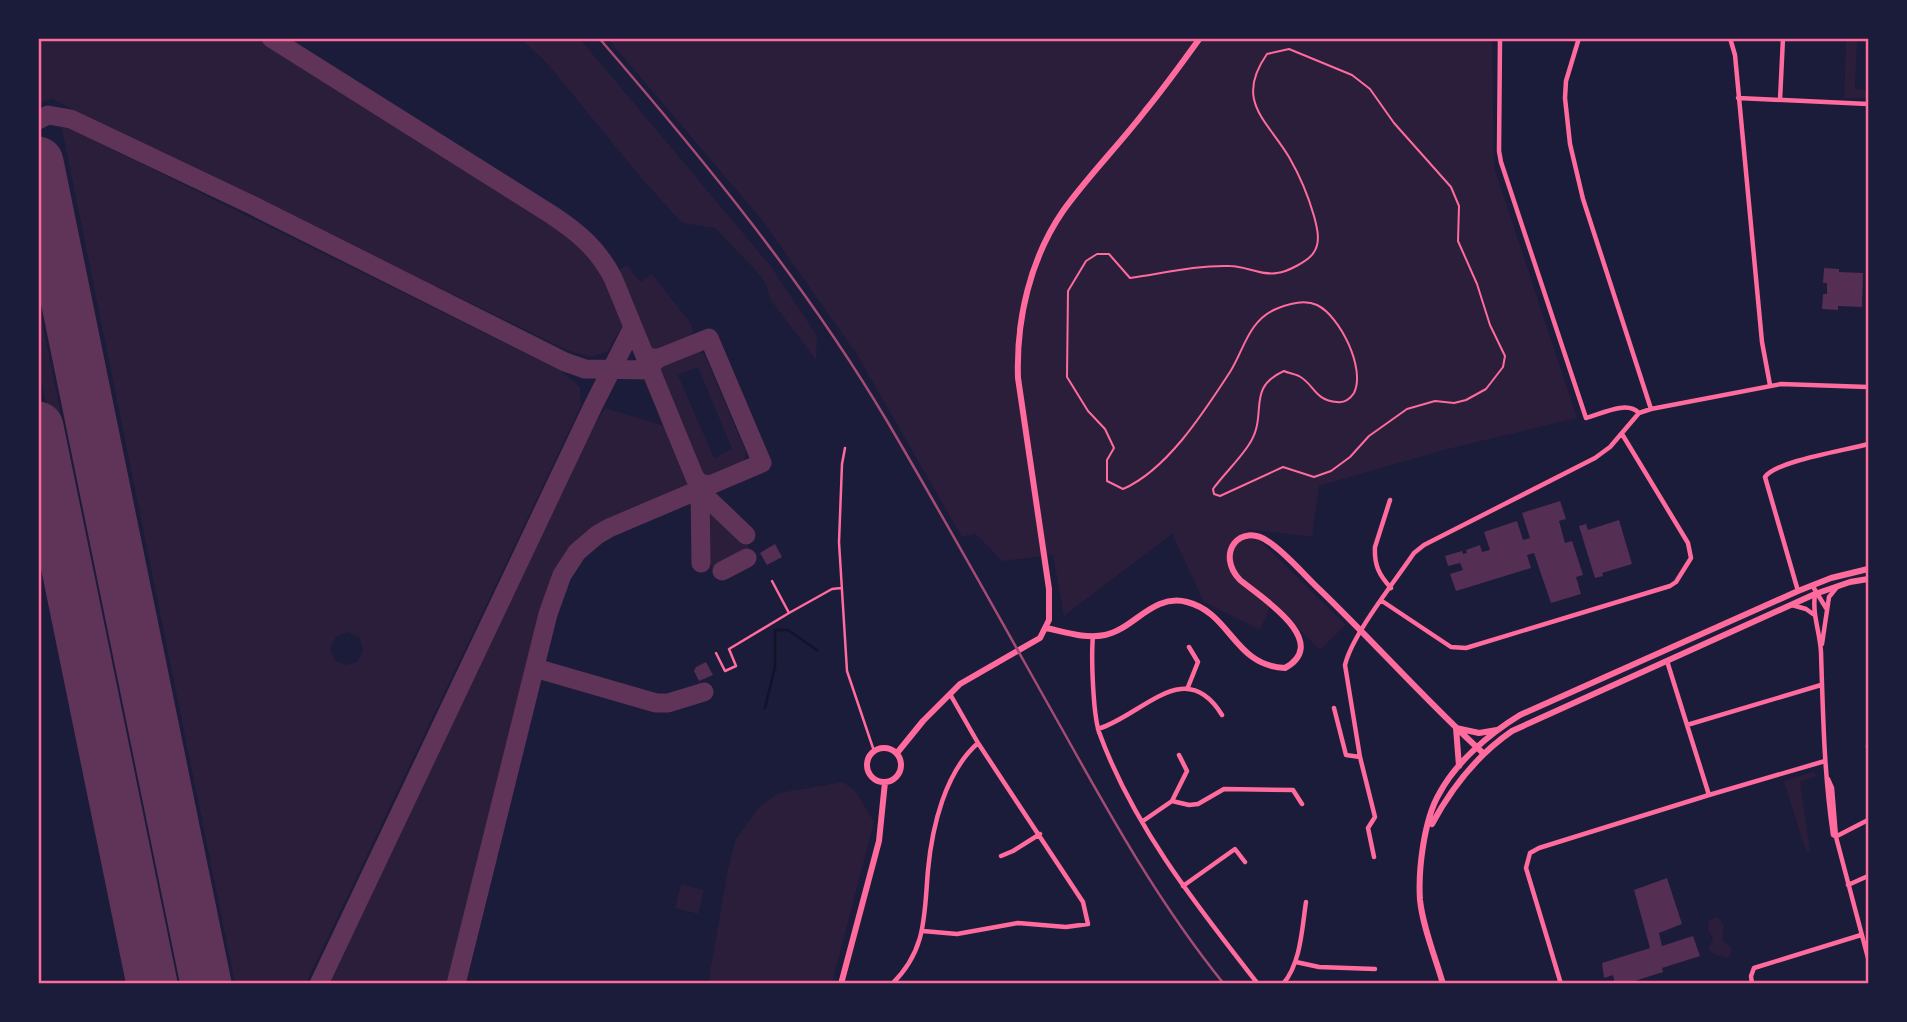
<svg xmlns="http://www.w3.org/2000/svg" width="1907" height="1022" font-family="'Space Grotesk',sans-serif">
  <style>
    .green { fill: #2a1e3b; fill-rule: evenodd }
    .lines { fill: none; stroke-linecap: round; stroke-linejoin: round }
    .stream { stroke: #12122b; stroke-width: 2.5 }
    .taxiway { stroke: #603358; stroke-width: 19 }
    .runway { stroke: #603358; stroke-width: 51 }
    .building { fill: #542f53 }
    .path { stroke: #ff6b9d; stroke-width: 2 }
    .service { stroke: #ff6b9d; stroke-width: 2.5 }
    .minor { stroke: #ff6b9d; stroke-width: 4.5 }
    .tertiary { stroke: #ff6b9d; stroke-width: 6 }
    .rail { stroke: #a44b75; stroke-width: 2.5 }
    .neatline { fill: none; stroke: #ff6b9d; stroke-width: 2.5 }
  </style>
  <rect width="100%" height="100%" fill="#1b1b3a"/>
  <path class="green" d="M 39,38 L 259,39 L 579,242 C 602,266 612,293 624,323 L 607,352 L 590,357 L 569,351 L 52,99 L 39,103 Z
    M 521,39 L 580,39 L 769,264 L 817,336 L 816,360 L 770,299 L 766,284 L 760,275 L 715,228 L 682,223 L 643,180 L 546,62 Z
    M 608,39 L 1492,39 L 1494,167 L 1577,418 L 1444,450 L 1319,486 L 1312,537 L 1248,529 L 1346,625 L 1320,650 L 1272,602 L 1260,630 L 1204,602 L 1172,534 L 1064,616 L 1053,555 L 1002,561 L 976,534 L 962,537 L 856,353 L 762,220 Z
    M 1846,39 L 1857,39 L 1855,89 L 1868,90 L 1868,98 L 1844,98 Z
    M 61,124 L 560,370 L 580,387 L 581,406 L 306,983 L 235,983 ZM 347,632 L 359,637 L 363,649 L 358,661 L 346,665 L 334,660 L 330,648 L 336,637 Z
    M 627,265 L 640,282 L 652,274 L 689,321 L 693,329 L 691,337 L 658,351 L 649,350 L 618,279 L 620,269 Z
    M 39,306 L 176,983 L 164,983 L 39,369 Z
    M 692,349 L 704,354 L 746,452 L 744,463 L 740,466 L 711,479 L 700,474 L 658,373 L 662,362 ZM 698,367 L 732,449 L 714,458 L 678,375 Z
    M 605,408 L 668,427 L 688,472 L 688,487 L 589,532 L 566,555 L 551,582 L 450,983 L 330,983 L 581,447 Z
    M 709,504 C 721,516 752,535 748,553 L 722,569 L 714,569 L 707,562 Z
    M 1813,772 L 1817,776 L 1800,782 L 1810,850 L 1806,852 L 1784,781 Z
    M 843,782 L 856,792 L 874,822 L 832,983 L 708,983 L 728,869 L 736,839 L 760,806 L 779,793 Z
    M 681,884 L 704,890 L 698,914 L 675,908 Z
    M 1718,917 L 1724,925 L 1722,939 L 1732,949 L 1731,955 L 1727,958 L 1712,953 L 1708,949 L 1713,938 L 1708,931 L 1709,920 Z"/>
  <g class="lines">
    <path class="stream" d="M 765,708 L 775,667 L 775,630 L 788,630 L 817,650"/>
    <path class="taxiway" d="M 271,38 L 552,215 C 579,233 598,249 613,278 L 695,478 L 700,483 L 708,485
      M 38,120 L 48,115 L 71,119 L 254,206 L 565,362 L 585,369 L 651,370 L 653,363 L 659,358
      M 700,489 L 701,563
      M 702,493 L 746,535
      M 722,571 L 747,558
      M 535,668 L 656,703 L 668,703 L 704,692
      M 319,984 L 593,406 L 633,327
      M 456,984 L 548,614 L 562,575 L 577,552 L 597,535 L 609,528 L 762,463 L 709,338 L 659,358 L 649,358 L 645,354"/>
    <path class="runway" d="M 38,162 L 206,984
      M 38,427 L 152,984"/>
  </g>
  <path class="building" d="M 1824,268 L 1839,269 L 1839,272 L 1863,273 L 1862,307 L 1838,306 L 1838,310 L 1822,309 L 1823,294 L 1827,294 L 1827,283 L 1823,283 Z
    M 1560,501 L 1566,519 L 1559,521 L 1565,543 L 1572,541 L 1583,575 L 1576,577 L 1581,594 L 1551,603 L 1534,553 L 1527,555 L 1531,568 L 1456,591 L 1450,574 L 1463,570 L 1460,563 L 1448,566 L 1445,556 L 1462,551 L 1463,554 L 1467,553 L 1466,550 L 1480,545 L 1482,552 L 1490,550 L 1484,532 L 1517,521 L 1523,540 L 1530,538 L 1522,513 Z
    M 1619,520 L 1632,564 L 1602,573 L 1603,576 L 1595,578 L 1579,526 L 1586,524 L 1588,530 Z
    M 775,544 L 782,557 L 767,565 L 760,553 Z
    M 706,662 L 713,675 L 699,681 L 694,671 L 696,667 Z
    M 1667,878 L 1682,924 L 1659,933 L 1662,946 L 1693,936 L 1700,956 L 1662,968 L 1663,972 L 1625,984 L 1615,984 L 1613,975 L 1604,978 L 1602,963 L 1650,948 L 1634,890 Z"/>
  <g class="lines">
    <path class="path" d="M 1289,49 L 1352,75 L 1370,89 L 1394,123 L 1451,187 L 1459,206 L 1458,241 L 1477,284 L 1490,325 L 1505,356 L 1503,367 L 1486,389 L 1466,400 L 1454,403 L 1435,401 L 1407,409 L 1369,436 L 1350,457 L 1331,471 L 1314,477 L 1283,467 L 1220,496 L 1214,494 L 1213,489 C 1224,474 1238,461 1248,446 C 1270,415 1244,389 1284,371 C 1288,373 1295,374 1299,376 C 1315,385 1314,400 1337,402 C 1344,403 1350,399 1354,393 C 1366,369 1340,316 1317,305 C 1304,299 1288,304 1276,309 C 1248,321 1244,350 1230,372 C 1204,412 1167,470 1123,489 L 1107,481 L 1107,460 L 1114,448 L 1105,429 L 1088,411 L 1067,377 L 1068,291 L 1086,261 L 1097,254 L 1109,254 L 1130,278 C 1164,273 1196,265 1230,266 C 1246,266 1261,276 1277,273 C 1287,272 1309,261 1314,252 C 1321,242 1317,227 1314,216 C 1308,195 1300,176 1289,157 C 1267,120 1234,101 1267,54 Z"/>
    <path class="service" d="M 845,448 L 842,464 L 839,542 L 847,671 L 874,751
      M 772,581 L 789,613 L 832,589 L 841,588
      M 716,653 L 725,671 L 736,666 L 729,649 L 789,613
      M 38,979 L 42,984"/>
    <path class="minor" d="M 1500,38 L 1499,151 L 1501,162 L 1586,418 C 1601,414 1627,400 1639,413
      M 1579,38 L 1566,81 L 1565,98 L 1570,144 L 1583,199 L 1651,409
      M 1730,38 L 1735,55 L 1762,342 L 1770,385
      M 1738,98 L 1868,104
      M 1780,100 L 1783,38
      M 1390,500 L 1375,547 C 1374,565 1379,575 1391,588
      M 1812,585 L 1826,608
      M 1798,591 L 1765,477 C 1775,461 1848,450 1868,444
      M 1815,594 C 1812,615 1820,632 1821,652 C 1823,714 1824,774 1833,835 L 1836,837 L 1868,958
      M 1382,601 L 1451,647 L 1466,648 L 1670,586 L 1676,582 L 1691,558 L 1688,543 L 1622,434
      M 1792,605 L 1806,609 L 1813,614
      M 1093,636 C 1091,657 1093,713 1099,732 C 1133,826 1197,906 1258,984
      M 1822,644 L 1829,597 L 1837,587
      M 1667,661 L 1687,725
      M 1188,687 L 1198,662 L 1189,647
      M 1334,708 L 1346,755 L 1360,757
      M 1098,729 C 1143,715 1185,655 1222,715
      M 1868,746 L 1868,747
      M 1828,779 L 1832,788 L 1836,837
      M 1709,795 L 1825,761
      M 1172,801 L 1187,771 L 1179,755
      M 1143,821 L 1172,801 L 1189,805 L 1198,804 L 1224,789 L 1293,790 L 1302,804
      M 1837,836 L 1868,820
      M 1001,856 L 1013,851 L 1040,834
      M 1374,857 L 1368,828 L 1375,817 L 1360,757 L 1345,665 C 1352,635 1395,581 1414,553 L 1424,545 L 1595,458 L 1610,447 L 1639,413 L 1651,409 L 1781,384 L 1868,387
      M 1848,885 L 1868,876
      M 1183,886 L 1235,849 L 1245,862
      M 923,931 L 957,934 L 1018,923 L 1066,927 L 1088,924 L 1083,902 L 978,743 L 950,694
      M 1296,962 L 1319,967 L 1375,969
      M 892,984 C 927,950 924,915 928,870 C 932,827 945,772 978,743
      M 1283,984 C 1301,963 1302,928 1306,902
      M 1561,984 L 1526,868 L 1530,853 L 1539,848 L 1709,795 L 1687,725 L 1821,685
      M 1752,984 L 1751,976 L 1754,968 L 1861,935"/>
    <path class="tertiary" d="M 1046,628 C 1065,632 1085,639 1105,635 C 1134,629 1153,593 1187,602 C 1231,613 1234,666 1285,668 C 1332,642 1261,597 1240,580 C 1215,554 1240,521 1269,542 C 1288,555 1303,574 1320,590 C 1375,643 1426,701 1483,753
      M867 765a17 17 0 1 1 34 0a17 17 0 1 1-34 0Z
      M 897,753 L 923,721 L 960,684 L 1040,638 L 1049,620 L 1049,589 L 1018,378 C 1016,320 1030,259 1063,211 C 1088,176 1119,145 1145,111 C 1164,88 1182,63 1200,38
      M 1459,766 L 1456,728 L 1479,733 L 1497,730
      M 1432,824 C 1452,787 1477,755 1512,731 L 1815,594 L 1850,582 L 1868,579
      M 841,984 L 879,841 L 885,782
      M 1443,984 C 1435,956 1423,928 1420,900 C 1418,870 1424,820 1439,794 C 1456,762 1489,734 1520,715 L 1798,591 L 1831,578 L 1868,569"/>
    <path class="rail" d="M 599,38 C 704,160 805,283 887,421 C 947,523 1004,626 1062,729 C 1111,817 1160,905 1224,984"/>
  </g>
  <rect width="1907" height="1022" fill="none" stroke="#1b1b3a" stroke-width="80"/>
  <rect x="40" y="40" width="1827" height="942" class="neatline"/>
</svg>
